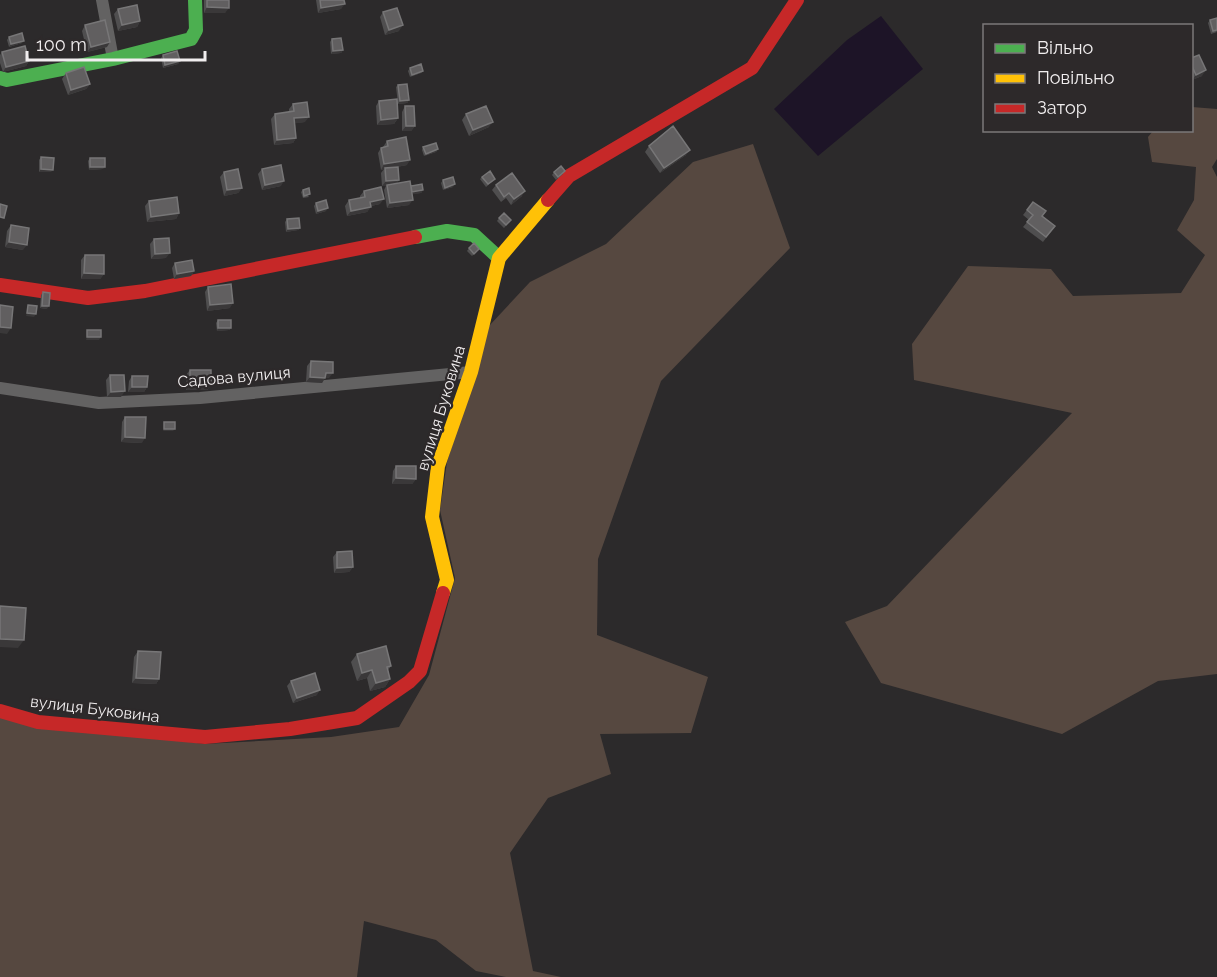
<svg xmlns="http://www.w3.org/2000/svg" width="1217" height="977" font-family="Raleway,sans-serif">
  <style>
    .green { fill: #564840 }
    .water { fill: #1d1427 }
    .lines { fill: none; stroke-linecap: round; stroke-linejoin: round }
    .street { stroke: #636262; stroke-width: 12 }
    .fast { stroke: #4caf50; stroke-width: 14 }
    .slow { stroke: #ffc107; stroke-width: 14 }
    .jam { stroke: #c62828; stroke-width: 14 }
    .wall { fill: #4f4e4f }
    .shaded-wall { fill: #3a3839 }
    .building { fill: #615f60; stroke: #777677; stroke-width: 1.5 }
    .labels { text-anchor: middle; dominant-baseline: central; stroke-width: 4.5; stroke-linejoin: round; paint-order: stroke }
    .street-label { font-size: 16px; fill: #f1eeef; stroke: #2d292a }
  </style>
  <rect width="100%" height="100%" fill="#2c2a2b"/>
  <path class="green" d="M 1192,107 L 1217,109 L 1217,159 L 1212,167 L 1217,177 L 1217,674 L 1158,681 L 1062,734 L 881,683 L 845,622 L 887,606 L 1072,413 L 914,380 L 912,344 L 968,266 L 1051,269 L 1073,296 L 1181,293 L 1205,255 L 1177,230 L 1194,200 L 1196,167 L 1152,162 L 1148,137 L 1153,131 L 1192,130 Z
    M 753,144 L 790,248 L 661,381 L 598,559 L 597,635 L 708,677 L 691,733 L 600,734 L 611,774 L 548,798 L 510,853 L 533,971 L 561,977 L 506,977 L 476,971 L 436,940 L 364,921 L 357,977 L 0,977 L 0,716 L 204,744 L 331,737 L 399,727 L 429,675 L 455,578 L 440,510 L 447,462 L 489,326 L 530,282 L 606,244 L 693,162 Z"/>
  <path class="water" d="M 881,16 L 923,69 L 818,156 L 774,109 L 847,40 Z"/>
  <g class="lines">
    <path class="street" d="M 102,0 L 113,59
      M 0,388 L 99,403 L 200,398 L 471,372"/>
    <path class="fast" d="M 0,78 L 7,80 L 113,59 L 191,39 L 196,30 L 195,0
      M 415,237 L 447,231 L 474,235 L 499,258"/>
    <path class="slow" d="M 443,593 L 447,580 L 432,517 L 438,466 L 471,372 L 499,258 L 548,200"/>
    <path class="jam" d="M 548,200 L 569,176 L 752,68 L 797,0
      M 0,285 L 88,298 L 145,291 L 415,237
      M 0,711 L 38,722 L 205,737 L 290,729 L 357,718 L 409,682 L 420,671 L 443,593"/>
  </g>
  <path class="wall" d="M 204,0 L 229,0 L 225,13 L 204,13 Z
    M 316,0 L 344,0 L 341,9 L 318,13 Z
    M 118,9 L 140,21 L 137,27 L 118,31 L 114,14 Z
    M 383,12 L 399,31 L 385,35 L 380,17 Z
    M 1210,20 L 1217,32 L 1211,34 L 1208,23 Z
    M 85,25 L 107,47 L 87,52 L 82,31 Z
    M 9,37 L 22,43 L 9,47 L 7,40 Z
    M 332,39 L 343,50 L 341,53 L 331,54 L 330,42 Z
    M 2,52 L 29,61 L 26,66 L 3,72 L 0,63 L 0,55 Z
    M 163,55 L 180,61 L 178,64 L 163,68 L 161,58 Z
    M 1191,58 L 1202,76 L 1192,80 L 1191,78 Z
    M 410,68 L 423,71 L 421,73 L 410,77 L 408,71 Z
    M 66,73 L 90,84 L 86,89 L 68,95 L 62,79 Z
    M 398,85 L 409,100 L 407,103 L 398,104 L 396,87 Z
    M 379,101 L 398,118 L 394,124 L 377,125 L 376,106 Z
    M 293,104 L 305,122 L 295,123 L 296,138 L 293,143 L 274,145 L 271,119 L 275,114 L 289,112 L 289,109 Z
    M 405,106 L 415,126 L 411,131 L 402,131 L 402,112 Z
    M 466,114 L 489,127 L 469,136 L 462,120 Z
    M 387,141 L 407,165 L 391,168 L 399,180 L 397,183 L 423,190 L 421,193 L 412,194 L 409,205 L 387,208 L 384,190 L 386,186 L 382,186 L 381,173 L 384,169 L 381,170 L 378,153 L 381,148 L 383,147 Z
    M 649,146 L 686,155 L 660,173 L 645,152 Z
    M 423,147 L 438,149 L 436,152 L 424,156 L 422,150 Z
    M 41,157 L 51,172 L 39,172 L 39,160 Z
    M 90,158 L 103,169 L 89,170 L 88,161 Z
    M 262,169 L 281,186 L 262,190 L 258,174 Z
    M 224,172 L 242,188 L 238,193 L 224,196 L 220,177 Z
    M 554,172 L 563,174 L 556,180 L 552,175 Z
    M 482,177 L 493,181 L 486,187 L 480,179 Z
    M 443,180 L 453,187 L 443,190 L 441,183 Z
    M 496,185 L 522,196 L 511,205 L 506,198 L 501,202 L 492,190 Z
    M 303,190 L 309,197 L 303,198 L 301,192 Z
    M 364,191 L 380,204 L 371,206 L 367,212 L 347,216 L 345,206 L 349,200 L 360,198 L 360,196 Z
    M 149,201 L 179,213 L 176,219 L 147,222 L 145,206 Z
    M 1033,202 L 1042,216 L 1055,226 L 1043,242 L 1023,227 L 1029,220 L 1023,215 Z
    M 316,203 L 326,211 L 316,214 L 314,206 Z
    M 499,218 L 511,220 L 504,228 L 497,221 Z
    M 287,219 L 300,228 L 298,230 L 286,232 L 285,222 Z
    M 11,225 L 23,250 L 5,247 L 7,231 Z
    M 154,239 L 166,258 L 151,259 L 150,244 Z
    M 469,248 L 479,249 L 472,256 L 467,251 Z
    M 85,255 L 104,274 L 100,279 L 81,279 L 81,260 Z
    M 175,263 L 194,271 L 191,276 L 174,279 L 172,268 Z
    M 208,287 L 230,308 L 207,311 L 205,292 Z
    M 43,292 L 47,309 L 40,308 L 41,295 Z
    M 218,320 L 231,328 L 229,330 L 217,331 L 216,323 Z
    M 311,361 L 329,378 L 325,378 L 322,383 L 306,382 L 307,366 Z
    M 190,370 L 211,385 L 207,390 L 186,390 L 186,375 Z
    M 110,375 L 121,397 L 107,397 L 106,380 Z
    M 132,376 L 147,387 L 144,392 L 128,392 L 129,381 Z
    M 125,417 L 142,443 L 121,442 L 122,422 Z
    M 396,466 L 416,479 L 412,484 L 392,484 L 393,471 Z
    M 337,552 L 353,567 L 349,572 L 334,573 L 333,557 Z
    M 138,651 L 159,679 L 156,684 L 132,683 L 134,657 Z
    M 357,654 L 391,666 L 388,670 L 390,679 L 385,687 L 370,691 L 367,678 L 357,681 L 351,662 Z
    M 291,681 L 317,695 L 293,703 L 287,686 Z"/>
  <path class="shaded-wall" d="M 345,4 L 341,9 L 318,13 L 321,8 Z
    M 207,7 L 229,8 L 225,13 L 204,13 Z
    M 140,21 L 137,27 L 118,31 L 122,25 Z
    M 403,25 L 399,31 L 385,35 L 389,30 Z
    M 24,41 L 22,43 L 9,47 L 11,44 Z
    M 110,42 L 107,47 L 87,52 L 91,47 Z
    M 343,50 L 341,53 L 331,54 L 333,51 Z
    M 29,61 L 26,66 L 3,72 L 6,67 Z
    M 180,61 L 178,64 L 163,68 L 165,65 Z
    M 1206,70 L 1202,76 L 1192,80 L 1196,75 Z
    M 423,71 L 421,73 L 410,77 L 412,75 Z
    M 90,84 L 86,89 L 68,95 L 71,90 Z
    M 409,100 L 407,103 L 398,104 L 400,101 Z
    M 309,117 L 305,122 L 291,124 L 294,118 Z
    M 398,118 L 394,124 L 377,125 L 381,120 Z
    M 493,122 L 489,127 L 469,136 L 473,130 Z
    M 406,126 L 415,126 L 411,131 L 402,131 Z
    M 296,138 L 293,143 L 274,145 L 277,140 Z
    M 438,149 L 436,152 L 424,156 L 426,154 Z
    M 690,150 L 686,155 L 660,173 L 664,168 Z
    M 410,160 L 407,165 L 381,170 L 384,164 Z
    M 90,167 L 105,167 L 103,169 L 89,170 Z
    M 41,169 L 53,170 L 51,172 L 39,172 Z
    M 399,180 L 395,186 L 387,185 L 386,186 L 382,186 L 386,181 Z
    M 284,181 L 281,186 L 262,190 L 265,185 Z
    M 455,184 L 453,187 L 443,190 L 445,188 Z
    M 242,188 L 238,193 L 224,196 L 227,190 Z
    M 423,190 L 421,193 L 408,195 L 409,193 Z
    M 525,191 L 522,196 L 511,205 L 514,199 Z
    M 384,199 L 380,204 L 366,207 L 370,202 Z
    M 413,200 L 409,205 L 387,208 L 390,203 Z
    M 371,207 L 367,212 L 347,216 L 351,211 Z
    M 328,208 L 326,211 L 316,214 L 318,211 Z
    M 179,213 L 176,219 L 147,222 L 151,217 Z
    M 300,228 L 298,230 L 286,232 L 288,229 Z
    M 9,242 L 27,245 L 23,250 L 5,247 Z
    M 170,253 L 166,258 L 151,259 L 155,254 Z
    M 194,271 L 191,276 L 174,279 L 177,274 Z
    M 84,273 L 104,274 L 100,279 L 81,279 Z
    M 233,303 L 230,308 L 207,311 L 210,305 Z
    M 42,306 L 49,306 L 47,309 L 40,308 Z
    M 27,313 L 36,314 L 34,317 L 26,316 Z
    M 0,327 L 11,328 L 7,334 L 0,333 Z
    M 218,328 L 231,328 L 229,330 L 217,331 Z
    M 87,337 L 101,337 L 99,340 L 86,340 Z
    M 326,373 L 333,373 L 329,378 L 325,378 L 322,383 L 306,382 L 310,377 Z
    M 190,384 L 211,385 L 207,390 L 186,390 Z
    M 132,387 L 147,387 L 144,392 L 128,392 Z
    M 125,391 L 121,397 L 107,397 L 111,392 Z
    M 164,429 L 175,429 L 173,431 L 163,431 Z
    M 125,437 L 145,438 L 142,443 L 121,442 Z
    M 396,478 L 416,479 L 412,484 L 392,484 Z
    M 353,567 L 349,572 L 334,573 L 337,568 Z
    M 0,639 L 24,640 L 18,648 L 0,647 Z
    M 372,670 L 367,678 L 357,681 L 362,673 Z
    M 136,678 L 159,679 L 156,684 L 132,683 Z
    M 390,679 L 385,687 L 370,691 L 376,683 Z
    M 320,690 L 317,695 L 293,703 L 297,698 Z"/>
  <path class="building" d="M 207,0 L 229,0 L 229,8 L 207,7 Z
    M 320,0 L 344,0 L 345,4 L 321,8 Z
    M 137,5 L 140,21 L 122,25 L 118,9 Z
    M 397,8 L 403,25 L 389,30 L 383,12 Z
    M 1217,18 L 1217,30 L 1213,31 L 1210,20 Z
    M 105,20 L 110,42 L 91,47 L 85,25 Z
    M 22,33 L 24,41 L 11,44 L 9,37 Z
    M 341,38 L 343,50 L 333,51 L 332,39 Z
    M 25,46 L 29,61 L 6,67 L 2,52 Z
    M 177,51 L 180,61 L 165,65 L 163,55 Z
    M 1199,55 L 1206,70 L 1196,75 L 1191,64 L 1191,58 Z
    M 421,64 L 423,71 L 412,75 L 410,68 Z
    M 84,67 L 90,84 L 71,90 L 66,73 Z
    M 407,84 L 409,100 L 400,101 L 398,85 Z
    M 397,99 L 398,118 L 381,120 L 379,101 Z
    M 307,102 L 309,117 L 294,118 L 296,138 L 277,140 L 275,114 L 294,111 L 293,104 Z
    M 405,106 L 414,106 L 415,126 L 406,126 Z
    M 486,106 L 493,122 L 473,130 L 466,114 Z
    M 673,126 L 690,150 L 664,168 L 649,146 Z
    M 406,137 L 410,160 L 384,164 L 381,148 L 388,146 L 387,141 Z
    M 436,143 L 438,149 L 426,154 L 423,147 Z
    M 41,157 L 54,158 L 53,170 L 41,169 Z
    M 90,158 L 105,158 L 105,167 L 90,167 Z
    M 281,165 L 284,181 L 265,185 L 262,169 Z
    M 561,166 L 565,171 L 558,177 L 554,172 Z
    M 398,167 L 399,180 L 386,181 L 385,168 Z
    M 238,169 L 242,188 L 227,190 L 224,172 Z
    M 490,171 L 495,179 L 488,184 L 482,177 Z
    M 512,173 L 525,191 L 514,199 L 509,193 L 504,197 L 496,185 Z
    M 453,177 L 455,184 L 445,188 L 443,180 Z
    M 410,181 L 413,200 L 390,203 L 387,185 Z
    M 422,184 L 423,190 L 412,192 L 411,186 Z
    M 381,187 L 384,199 L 370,202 L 371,207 L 351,211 L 349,200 L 365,197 L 364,191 Z
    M 309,188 L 310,194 L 304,196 L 303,190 Z
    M 177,197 L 179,213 L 151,217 L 149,201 Z
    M 326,200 L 328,208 L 318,211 L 316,203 Z
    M 1033,202 L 1046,211 L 1042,216 L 1055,226 L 1046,237 L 1027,222 L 1033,215 L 1027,210 Z
    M 0,204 L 7,206 L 4,218 L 0,217 Z
    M 504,213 L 511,220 L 506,225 L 499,218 Z
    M 299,218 L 300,228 L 288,229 L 287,219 Z
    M 11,225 L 29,228 L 27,245 L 9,242 Z
    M 169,238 L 170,253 L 155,254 L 154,239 Z
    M 474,243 L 479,249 L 474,254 L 469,248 Z
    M 85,255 L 104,255 L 104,274 L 84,273 Z
    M 192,260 L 194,271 L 177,274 L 175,263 Z
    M 231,284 L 233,303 L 210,305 L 208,287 Z
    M 43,292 L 50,293 L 49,306 L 42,306 Z
    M 0,305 L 13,307 L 11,328 L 0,327 Z
    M 28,305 L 37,306 L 36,314 L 27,313 Z
    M 218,320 L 231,320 L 231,328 L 218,328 Z
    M 87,330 L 101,330 L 101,337 L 87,337 Z
    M 311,361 L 333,362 L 333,373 L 326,373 L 325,378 L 310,377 Z
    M 190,370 L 211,370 L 211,385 L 190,384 Z
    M 110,375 L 124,375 L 125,391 L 111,392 Z
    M 132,376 L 148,376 L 147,387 L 132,387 Z
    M 125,417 L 146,417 L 145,438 L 125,437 Z
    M 164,422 L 175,422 L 175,429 L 164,429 Z
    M 396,466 L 416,466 L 416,479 L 396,478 Z
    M 352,551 L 353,567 L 337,568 L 337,552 Z
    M 0,606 L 26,608 L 24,640 L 0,639 Z
    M 386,646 L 391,666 L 387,667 L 390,679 L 376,683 L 372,670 L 362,673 L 357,654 Z
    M 138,651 L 161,652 L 159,679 L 136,678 Z
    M 315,673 L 320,690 L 297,698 L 291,681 Z"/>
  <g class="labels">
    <g class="street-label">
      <text transform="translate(234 377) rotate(-5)">Садова вулиця</text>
      <text transform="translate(441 408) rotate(-73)">вулиця Буковина</text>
      <text transform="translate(95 709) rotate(7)">вулиця Буковина</text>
    </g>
  </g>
  <rect x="983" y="24" width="210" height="108" fill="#2d292a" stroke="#7b7879" stroke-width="1.5"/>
  <rect x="995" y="44" width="30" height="9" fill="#4caf50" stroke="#7b7879" stroke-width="1.5"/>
  <text x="1037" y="54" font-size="18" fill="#f1eeef">Вільно</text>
  <rect x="995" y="74" width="30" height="9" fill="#ffc107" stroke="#7b7879" stroke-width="1.5"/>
  <text x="1037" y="84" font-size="18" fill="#f1eeef">Повільно</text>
  <rect x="995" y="104" width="30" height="9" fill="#c62828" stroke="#7b7879" stroke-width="1.5"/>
  <text x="1037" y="114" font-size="18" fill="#f1eeef">Затор</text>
  <path d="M27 51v9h178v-9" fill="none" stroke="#f1eeef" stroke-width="3"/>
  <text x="36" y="51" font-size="18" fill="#f1eeef" stroke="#2d292a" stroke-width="4.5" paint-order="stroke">100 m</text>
</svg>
